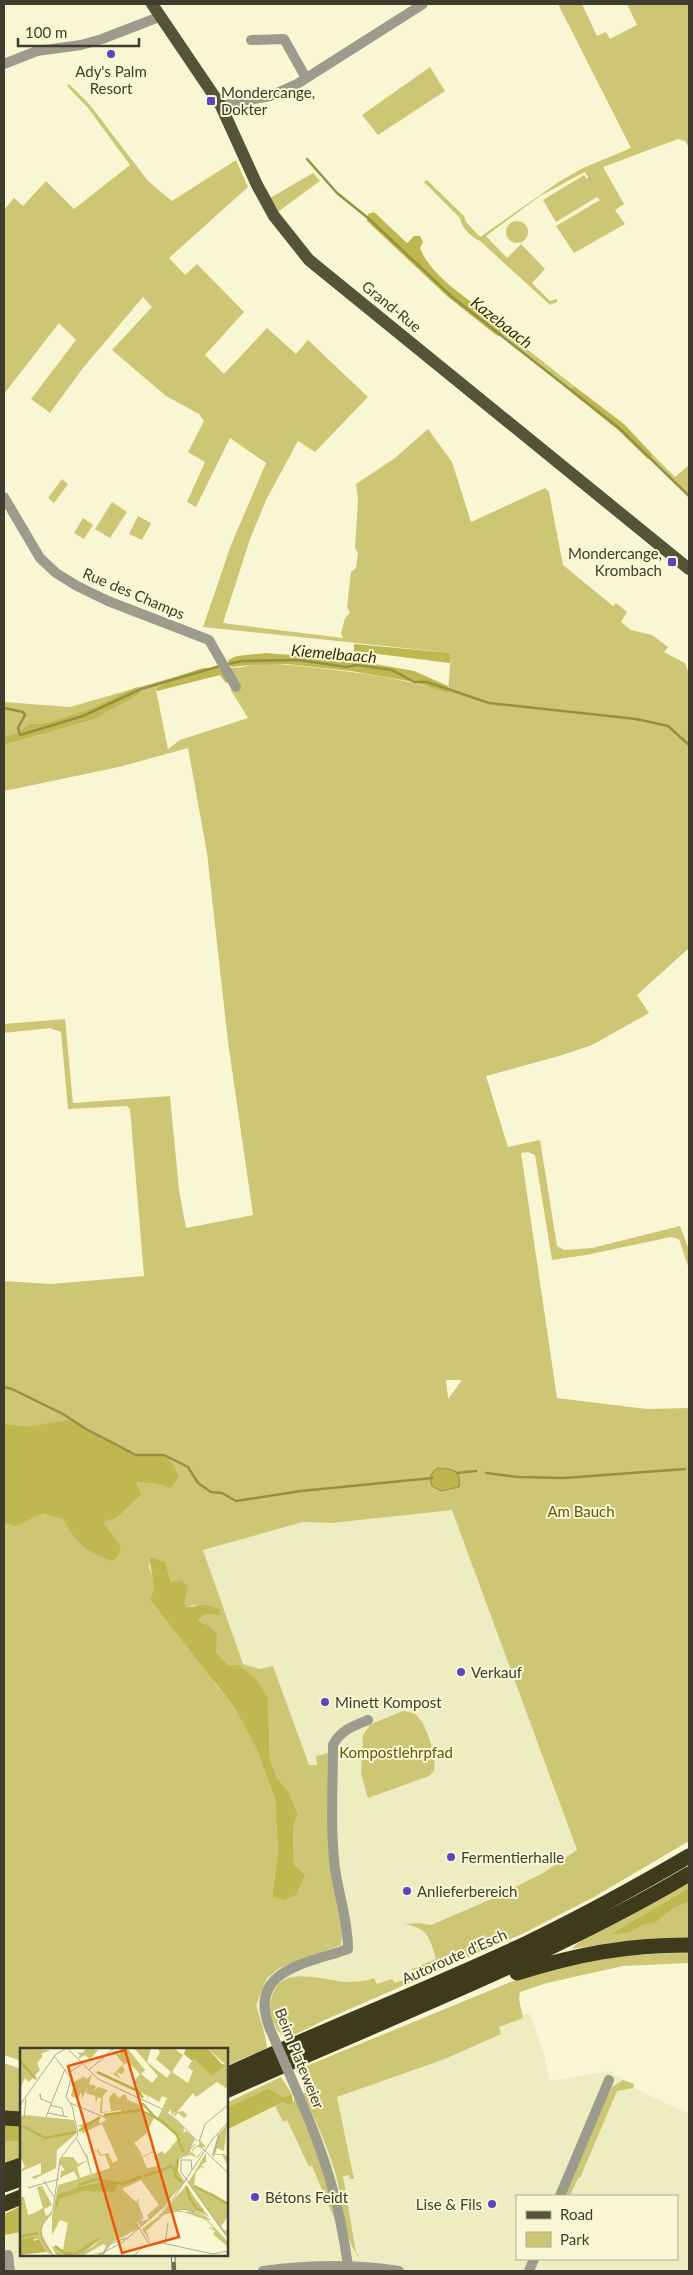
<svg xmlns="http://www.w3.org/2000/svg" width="693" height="2275" font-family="Lato,sans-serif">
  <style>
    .built { fill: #eeecc1; fill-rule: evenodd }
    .green { fill: #cdc775; fill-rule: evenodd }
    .forest { fill: #bfb74f }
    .water { fill: #bcb44c; stroke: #969043 }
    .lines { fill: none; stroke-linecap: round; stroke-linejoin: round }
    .stream { stroke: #969043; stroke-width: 2.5 }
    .minor { stroke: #9c9c8d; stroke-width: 10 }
    .major { stroke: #55533a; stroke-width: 12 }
    .highway { stroke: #3d3b1c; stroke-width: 15 }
    .rail-casing { stroke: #6d6c59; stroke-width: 4.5 }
    .rail { stroke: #f9f7d3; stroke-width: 2.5; stroke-dasharray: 8; stroke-linecap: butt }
    .minor-bridge { stroke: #9c9c8d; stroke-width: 10 }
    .poi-dot { fill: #5945bd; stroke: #f9f7d3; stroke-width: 2 }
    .labels { text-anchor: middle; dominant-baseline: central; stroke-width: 4; stroke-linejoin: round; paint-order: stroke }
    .poi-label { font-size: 15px; fill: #3e3d2f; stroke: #f9f7d3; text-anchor: start }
    .street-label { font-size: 15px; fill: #3e3d2f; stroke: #f9f7d3 }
    .park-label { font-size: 15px; fill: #605a09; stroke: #f9f7d3 }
    .water-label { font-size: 16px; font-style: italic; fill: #343103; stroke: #f9f7d3 }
    .inset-river { fill: none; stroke: #bcb44c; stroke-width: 2.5 }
    .inset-road { fill: none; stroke: #aead91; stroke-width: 1 }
    .view { fill: #e8590c; fill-opacity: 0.15; stroke: #e8590c; stroke-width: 2.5 }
    .inset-edge { fill: none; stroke: #3e3d2f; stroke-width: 2.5 }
  </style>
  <rect width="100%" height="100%" fill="#f9f7d3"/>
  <path class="built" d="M 452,1509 L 577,1851 L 543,1873 L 487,1901 L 431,1925 L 419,1923 L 407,1924 L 420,1927 L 428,1935 L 436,1959 L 412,1969 L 414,1976 L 394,1983 L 392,1979 L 377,1984 L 374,1978 L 361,1982 L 346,1982 L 301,1976 L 274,2022 L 275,2026 L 264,2031 L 256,2005 L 267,1978 L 280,1968 L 333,1949 L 328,1754 L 316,1756 L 317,1765 L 309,1766 L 273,1666 L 260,1669 L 243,1664 L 203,1550 L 303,1522 L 332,1523 Z
    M 530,2013 L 545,2058 L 550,2081 L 610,2071 L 623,2080 L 634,2084 L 634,2088 L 689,2114 L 689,2271 L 4,2271 L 4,2235 L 21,2232 L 21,2254 L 226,2254 L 226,2130 L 275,2106 L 283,2122 L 287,2120 L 309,2167 L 312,2166 L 334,2217 L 303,2094 L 325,2141 L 335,2172 L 354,2252 L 359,2256 L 356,2252 L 343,2176 L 349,2175 L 354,2179 L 337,2097 L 445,2059 L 501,2034 L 499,2027 L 523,2018 L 522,2015 ZM 517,2196 L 677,2196 L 677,2259 L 517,2259 Z"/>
  <path class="green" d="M 558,4 L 582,4 L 597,36 L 606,32 L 610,39 L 637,25 L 627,4 L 689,4 L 689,148 L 685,141 L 678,139 L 603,167 L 624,204 L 615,210 L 625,224 L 574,253 L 556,226 L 600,200 L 597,197 L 556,222 L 543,200 L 584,175 L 587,179 L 588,177 L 585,172 L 540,196 L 486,236 L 507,258 L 521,244 L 545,269 L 532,283 L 550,301 L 557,299 L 557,302 L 550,305 L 480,241 C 471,237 461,227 460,218 L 424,182 L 427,180 L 464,216 L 466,222 L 480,237 L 560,181 L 583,168 L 631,148 Z
    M 430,67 L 445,91 L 378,135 L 362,115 Z
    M 69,84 L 90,105 L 148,181 L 172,201 L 236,160 L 248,187 L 169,258 L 185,275 L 197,264 L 244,312 L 205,355 L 224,374 L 267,328 L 296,354 L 308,340 L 368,397 L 315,452 L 298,441 L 266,500 L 250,539 L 223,623 L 343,638 L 341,633 L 345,618 L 350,613 L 347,607 L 351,572 L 356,568 L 358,553 L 355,548 L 358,500 L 356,484 L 395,458 L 428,429 L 452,462 L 471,522 L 545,488 L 549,492 L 563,565 L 613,606 L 616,603 L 627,612 L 621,622 L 631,630 L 652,635 L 668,647 L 664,652 L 685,663 L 689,674 L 689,948 L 637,995 L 649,1013 L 592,1045 L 559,1056 L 486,1076 L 508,1147 L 540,1140 L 557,1246 L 564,1250 L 592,1248 L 680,1226 L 689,1250 L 689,1269 L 679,1239 L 671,1237 L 586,1255 L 552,1260 L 535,1155 L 528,1152 L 521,1153 L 557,1398 L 647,1409 L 689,1408 L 689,1841 L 594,1897 L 524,1933 L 327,2019 L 286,2039 L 277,2030 L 274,2023 L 272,2023 C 269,2012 269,2003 273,1993 C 284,1964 325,1981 348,1982 C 357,1982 365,1981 374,1978 L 377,1984 L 392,1979 L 395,1983 L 414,1976 L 412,1969 L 436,1959 C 429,1937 429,1929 405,1924 L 419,1923 L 431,1925 L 487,1901 L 543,1873 L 577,1850 L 452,1510 L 332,1523 L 303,1522 L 203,1550 L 243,1664 L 260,1669 L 273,1666 L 309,1765 L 317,1765 L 316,1756 L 328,1753 L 343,1925 L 341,1945 L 280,1968 L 267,1978 L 256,2005 L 265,2035 L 267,2048 L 226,2066 L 226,2049 L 21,2049 L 21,2061 L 4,2055 L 4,1281 L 51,1284 L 144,1276 L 130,1109 L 127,1106 L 68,1109 L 61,1032 L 50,1028 L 4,1033 L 4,1024 L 65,1019 L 73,1103 L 170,1096 L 179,1190 L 186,1228 L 253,1215 L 228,1042 L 207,853 L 188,748 L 119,767 L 4,791 L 4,745 L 92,720 L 137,688 L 92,708 L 46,723 L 29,724 L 18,732 L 4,737 L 4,702 L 70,707 L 181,675 L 156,690 L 168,749 L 180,740 L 248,718 L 230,689 L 236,687 L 227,669 C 232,667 236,668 242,667 C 267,661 293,665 319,668 C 362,673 405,679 448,692 L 451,653 L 203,627 L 231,545 L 266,463 L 230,438 L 196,507 L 187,502 L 205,462 L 188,452 L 204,421 L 199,414 L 166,396 L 112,350 L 152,307 L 143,297 L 83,368 L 50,413 L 31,399 L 76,340 L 59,323 L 4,394 L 4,210 L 14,198 L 23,206 L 46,181 L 74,209 L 130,165 L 88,108 L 67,86 ZM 446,1380 L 462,1380 L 448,1399 L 448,1398 ZM 159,1560 L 165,1563 L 171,1582 L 186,1607 L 195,1605 L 205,1614 L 198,1621 L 154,1593 L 154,1580 L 149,1567 L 150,1562 ZM 214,1682 L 268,1698 L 270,1760 L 277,1777 L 289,1793 L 298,1814 L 293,1827 L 294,1866 L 272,1896 L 278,1853 L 275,1799 L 256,1748 L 234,1707 Z
    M 313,173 L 320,181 L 279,211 L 270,198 Z
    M506 232a11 11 0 1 1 22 0a11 11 0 1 1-22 0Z
    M 505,332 L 574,386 L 570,389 L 503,337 Z
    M 653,455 L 675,477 L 689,465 L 689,496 L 651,459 Z
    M 62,479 L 68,484 L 54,503 L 48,498 Z
    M 112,502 L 127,512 L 110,538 L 95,529 Z
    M 138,516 L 151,523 L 142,540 L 129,534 Z
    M 83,518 L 93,525 L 84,539 L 74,533 Z
    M 403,1711 C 408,1712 414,1712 418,1717 C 427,1725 437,1759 434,1771 L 429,1776 L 368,1798 L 361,1774 L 363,1735 L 371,1724 Z
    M 689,1882 L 689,1939 L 619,1942 L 571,1949 L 582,1940 Z
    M 689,1952 L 689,1963 L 623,1966 L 547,1983 L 520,1992 L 519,1999 L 523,2018 L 499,2027 L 501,2034 L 445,2059 L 337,2097 L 354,2179 L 350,2179 L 349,2175 L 343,2176 L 356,2252 L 361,2259 C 342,2240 343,2199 335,2172 C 327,2145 315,2119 303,2094 L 305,2093 L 299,2069 L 518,1979 L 569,1964 L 621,1956 Z
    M 4,2063 L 21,2069 L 21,2113 L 4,2113 Z
    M 281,2077 L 292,2094 L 283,2097 L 269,2088 L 226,2108 L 226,2103 Z
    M 623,2080 L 634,2084 L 633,2088 L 617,2091 L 580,2178 L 578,2178 L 570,2196 L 565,2196 L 611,2088 Z
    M 295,2097 L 325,2175 L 334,2218 L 312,2166 L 309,2167 L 287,2120 L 283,2122 L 275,2106 L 283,2102 L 293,2103 Z
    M 4,2141 L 21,2141 L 21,2158 L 4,2164 Z"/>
  <path class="forest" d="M 374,212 L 407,243 L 414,236 L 420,236 L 423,242 L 420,248 C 433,282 480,304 505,329 L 503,337 L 496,335 L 448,297 L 367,221 L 368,214 Z
    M 574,386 L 624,424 L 653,455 L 651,459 L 648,459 L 618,430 L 571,392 L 570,389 Z
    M 354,644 L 451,653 L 450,663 L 354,651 Z
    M 266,653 L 353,660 L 414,671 L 448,686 L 448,693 L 414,682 L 351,671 L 287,664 L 250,665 L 231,667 L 228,660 L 237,656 Z
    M 203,668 L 221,668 L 228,682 L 226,683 L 220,675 L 157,691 L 156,689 L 181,675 Z
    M 137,687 L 139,694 L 92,720 L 4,745 L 4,737 L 18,732 L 29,724 L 46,723 L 92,708 Z
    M 69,1420 L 136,1454 L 164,1455 L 174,1466 L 179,1477 L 171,1488 L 155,1483 L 136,1482 L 141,1495 L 117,1517 L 103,1522 L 121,1547 L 117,1557 L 112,1561 C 84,1549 78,1546 63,1519 L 43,1513 L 16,1526 L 4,1523 L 4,1424 L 26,1427 Z
    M 150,1557 L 165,1562 L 171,1582 L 181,1581 L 188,1586 L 184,1602 L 186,1607 L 208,1605 L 220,1610 L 219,1615 L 205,1614 L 198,1621 L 207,1625 L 217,1634 L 216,1652 L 228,1666 L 239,1665 L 256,1679 L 268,1698 L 270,1760 L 277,1777 L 289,1793 L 298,1814 L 293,1827 L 294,1865 L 305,1875 L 296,1895 L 283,1900 L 272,1896 L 278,1853 L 275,1799 L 256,1748 L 234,1707 L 150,1599 C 159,1585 149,1572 150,1557 Z
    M 689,1888 L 689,1901 L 673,1908 L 656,1922 L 642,1925 L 628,1933 L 612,1934 Z
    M 269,2088 L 283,2097 L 292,2094 L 293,2103 L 289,2105 L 283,2102 L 226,2130 L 226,2108 Z
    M 4,2125 L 21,2126 L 21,2141 L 4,2141 Z
    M 21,2206 L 21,2232 L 4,2235 L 4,2214 Z"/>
  <path class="water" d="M 438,1468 C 452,1469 462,1469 459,1487 L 441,1491 L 432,1486 C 429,1477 430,1473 438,1468 Z"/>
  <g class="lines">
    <path class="stream" d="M 307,159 L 337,193 L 368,218 L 451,296 L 619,428 L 689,496
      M 228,664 L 242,661 L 299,660 L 347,667 L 356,665 L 392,670 L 414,682 L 427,682 L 489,703 L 636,719 L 668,726 L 689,745
      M 4,708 L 23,712 L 25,715 L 18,728 L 20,735 L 83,716 L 141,689 L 220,666
      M 4,1387 L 12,1389 L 63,1414 L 86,1429 L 136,1455 L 164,1455 L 188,1467 L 198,1483 L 211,1492 L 222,1493 L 236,1501 L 301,1491 L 432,1478
      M 457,1473 L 476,1471
      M 486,1473 L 518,1477 L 564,1478 L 685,1469"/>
    <path class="minor" d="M 251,40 L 284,39 L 306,78
      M 4,64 L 37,51 L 81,45 L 102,39 L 159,17
      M 221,106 L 270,96 L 297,84 L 423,4
      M 4,497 L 40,558 L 56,573 L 77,586 L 108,601 L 209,640 L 236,687
      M 270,2029 C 246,1970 306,1964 348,1949 C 348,1921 339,1896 335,1869 C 330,1828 333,1786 333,1745 C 341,1730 353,1726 368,1720
      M 299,2096 C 325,2156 339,2201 348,2266
      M 560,2196 L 609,2080
      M 8,2255 L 10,2271
      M 263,2271 C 308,2265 354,2264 399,2271
      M 529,2271 L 534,2259"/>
    <path class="major" d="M 152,4 L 221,106 L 257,185 L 274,216 L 309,260 L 689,569"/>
    <path class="highway" d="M 517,1973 C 579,1954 625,1945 689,1945
      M 226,2075 C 325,2029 427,1990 525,1944 C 581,1917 636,1887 689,1856
      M 226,2091 C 382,2020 542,1961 689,1874
      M 4,2118 L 21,2119
      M 4,2171 L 21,2165
      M 4,2185 L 21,2179
      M 4,2204 L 21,2197"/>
    <g class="rail-casing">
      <path id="rail" d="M 173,2254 L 174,2271"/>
    </g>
    <use href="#rail" class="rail"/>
    <path class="minor-bridge" d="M 270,2029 L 299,2096"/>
  </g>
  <g class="poi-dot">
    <circle cx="111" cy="54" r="5"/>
    <rect x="206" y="96" width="10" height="10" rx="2.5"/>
    <rect x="667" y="557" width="10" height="10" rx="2.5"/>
    <circle cx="461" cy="1672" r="5"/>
    <circle cx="325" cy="1702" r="5"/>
    <circle cx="451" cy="1857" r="5"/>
    <circle cx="407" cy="1891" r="5"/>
    <circle cx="255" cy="2197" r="5"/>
    <circle cx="492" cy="2204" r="5"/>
  </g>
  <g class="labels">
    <g class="poi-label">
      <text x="111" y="71" text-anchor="middle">Ady's Palm<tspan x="111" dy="17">Resort</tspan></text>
      <text x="221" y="92">Mondercange,<tspan x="221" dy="17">Dokter</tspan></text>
      <text x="662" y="553" text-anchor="end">Mondercange,<tspan x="662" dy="17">Krombach</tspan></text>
      <text x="471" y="1672">Verkauf</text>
      <text x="335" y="1702">Minett Kompost</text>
      <text x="461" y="1857">Fermentierhalle</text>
      <text x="417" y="1891">Anlieferbereich</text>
      <text x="265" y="2197">Bétons Feidt</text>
      <text x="482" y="2204" text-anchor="end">Lise &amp; Fils</text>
    </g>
    <g class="street-label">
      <text transform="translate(392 306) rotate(39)">Grand-Rue</text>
      <text transform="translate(134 593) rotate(23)">Rue des Champs</text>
      <text transform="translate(454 1956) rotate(-24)">Autoroute d'Esch</text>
      <text transform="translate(300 2058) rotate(68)">Beim Plateweier</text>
    </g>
    <g class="park-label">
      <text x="581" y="1511">Am Bauch</text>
      <text x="396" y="1752">Kompostlehrpfad</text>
    </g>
    <g class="water-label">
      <text transform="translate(502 322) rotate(38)">Kazebaach</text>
      <text transform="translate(334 653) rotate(5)">Kiemelbaach</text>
    </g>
  </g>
  <g transform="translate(20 2048)">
    <rect width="208" height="208" fill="#f9f7d3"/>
    <path d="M 0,0 L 30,2 L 21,6 L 23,8 L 17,15 L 20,22 L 9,34 L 5,30 L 1,39 ZM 67,0 L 78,2 L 70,11 L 65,7 L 58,11 L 60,7 L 57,4 L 62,5 ZM 101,0 L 107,0 L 125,22 L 121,26 L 132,35 L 138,28 L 114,0 L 131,0 L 127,14 L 147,30 L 151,24 L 136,11 L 140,4 L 137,0 L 153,0 L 163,7 L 166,0 L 165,4 L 152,24 L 168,35 L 173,23 L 168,19 L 174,10 L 192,28 L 205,16 L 187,0 L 207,0 L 208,35 L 206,40 L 197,34 L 176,49 L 173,45 L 157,64 L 163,63 L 167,67 L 164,70 L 158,65 L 154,69 L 155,63 L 152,68 L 151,61 L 148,65 L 142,61 L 147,50 L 142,48 L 139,54 L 129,48 L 127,52 L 128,48 L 113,41 L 118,38 L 113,34 L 120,26 L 108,14 L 102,18 L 105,22 L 102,26 L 96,24 L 101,31 L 88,23 L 94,26 L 99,20 L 104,16 L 92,2 L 100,7 ZM 56,24 L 67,31 L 72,26 L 69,36 L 76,38 L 74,43 L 78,39 L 88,42 L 83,48 L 82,64 L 91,63 L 89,50 L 94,44 L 99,50 L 105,46 L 108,52 L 120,57 L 124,66 L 137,71 L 142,62 L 157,73 L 164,80 L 163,85 L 166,83 L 175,91 L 170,101 L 170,106 L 174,99 L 179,97 L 180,92 L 186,99 L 176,99 L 172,104 L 177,109 L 184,101 L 178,110 L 171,107 L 163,109 L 166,105 L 159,111 L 158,123 L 165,134 L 142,160 L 120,179 L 119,174 L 129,171 L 127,167 L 139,157 L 121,132 L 102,141 L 117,155 L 122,170 L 117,175 L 119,180 L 91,195 L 83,206 L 73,206 L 83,204 L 86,198 L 84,196 L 64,207 L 53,207 L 72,199 L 82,190 L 52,206 L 36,207 L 32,198 L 43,202 L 48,175 L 40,172 L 32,187 L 32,166 L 24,174 L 21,185 L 33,207 L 26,204 L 19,191 L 0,192 L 0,149 L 4,149 L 8,167 L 14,165 L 23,160 L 17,139 L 22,138 L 32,157 L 24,161 L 26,168 L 33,165 L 38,137 L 58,131 L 54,123 L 40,130 L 41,123 L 45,122 L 39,115 L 42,109 L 53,109 L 58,116 L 68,112 L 66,106 L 78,101 L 81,107 L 88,105 L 93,115 L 98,112 L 82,76 L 61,86 L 63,82 L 59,83 L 62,79 L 57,78 L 79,70 L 80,76 L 86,72 L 83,68 L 101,65 L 101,62 L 80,65 L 81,50 L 78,49 L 76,55 L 75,48 L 66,45 L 67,40 L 62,51 L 61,44 L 58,51 L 51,48 L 54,34 L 63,29 ZM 134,70 L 160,89 L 145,106 L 142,103 L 136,107 L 133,103 L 124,108 L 114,95 L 126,86 ZM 119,101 L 124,109 L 133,104 L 139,118 L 127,120 ZM 77,102 L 80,108 L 85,107 L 90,120 L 72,126 L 67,106 ZM 67,113 L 71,126 L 60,130 L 57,119 ZM 5,67 L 54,72 L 57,85 L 37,102 L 36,120 L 14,131 L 11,129 L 21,126 L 21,115 L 0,124 L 5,118 L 0,109 L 0,69 ZM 207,77 L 204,103 L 197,100 L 195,106 L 203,106 L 207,108 L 207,116 L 202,107 L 192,107 L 198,87 ZM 186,105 L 186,114 L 181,117 L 186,121 L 181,119 L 176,124 L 174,137 L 207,154 L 207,170 L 201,178 L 205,183 L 207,181 L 207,189 L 168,135 ZM 167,137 L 174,149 L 189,169 L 177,163 L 141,165 ZM 156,162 L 169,162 L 185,169 L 207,193 L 207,198 L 193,186 L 195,183 L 188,179 L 194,180 L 186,172 L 161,163 L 146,165 L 126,183 L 131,195 L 122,181 L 142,166 Z" fill="#cdc775" fill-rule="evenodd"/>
    <path d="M 166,0 L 187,0 L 202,16 L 206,17 L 192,28 L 174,11 L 172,13 L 164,6 ZM 88,133 L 98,136 L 94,144 L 63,143 L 39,151 L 41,146 L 59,139 ZM 13,189 L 14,193 L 19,191 L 26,204 L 0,207 L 0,192 ZM 78,190 L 82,190 L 63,204 L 53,207 L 45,207 L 43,206 L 52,206 Z" fill="#bfb74f"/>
    <path class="inset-river" d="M 0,13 L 16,31M 77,24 L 118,43 L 123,50M 122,55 L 136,70M 84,67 L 120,62 L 142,73 L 157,87 L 163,104M 3,78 L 25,90 L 56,84M 59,83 L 80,69M 158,111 L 155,128 L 162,134M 140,123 L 151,118 L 155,123M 124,128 L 139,123M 59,137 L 76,131 L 103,136 L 122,128M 166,138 L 170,151 L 177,161 L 183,162M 174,138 L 188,145M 189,145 L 208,156M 36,158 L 39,148 L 45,145M 0,189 L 18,185M 35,198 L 46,206 L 52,204"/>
    <path class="inset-road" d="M 47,0 L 78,31 L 140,60 L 158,73 L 177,93M 69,22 L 94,0M 49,25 L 62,16M 20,49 L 20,46 L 21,51 L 31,55M 50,55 L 84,69M 0,57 L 36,6 L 47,0M 30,57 L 42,60 L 44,68M 28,65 L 48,69M 26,69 L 45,21M 4,70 L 6,51M 57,91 L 68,112M 179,94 L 185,76 L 208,57M 179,97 L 208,125M 193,109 L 199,86M 160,111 L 175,96M 172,122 L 171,112 L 161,112 L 161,124 L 208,190M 24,133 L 34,149M 8,140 L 39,131M 119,151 L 117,154 L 123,170 L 117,177 L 130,197M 139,167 L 164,161 L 179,165 L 190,172M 145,195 L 148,175M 33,207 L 22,192 L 21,179 L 33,162 L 40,111 L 58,87 L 52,58 L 46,49 L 51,30 L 34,8M 79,207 L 103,194 L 153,151 L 192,92 L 208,74M 83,207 L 90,196 L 106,190M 115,207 L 123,199 L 142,195 L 193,206 L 208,203"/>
    <path class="view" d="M 105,2 L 159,189 L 102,205 L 48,18 Z"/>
    <rect width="208" height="208" class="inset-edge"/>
  </g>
  <rect width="693" height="2275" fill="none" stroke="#3e3d2f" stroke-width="10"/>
  <rect x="516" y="2195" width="162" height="65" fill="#f9f7d3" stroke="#aead91"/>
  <rect x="526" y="2211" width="25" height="8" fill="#55533a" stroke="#aead91"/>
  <text x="560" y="2220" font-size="15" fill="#3e3d2f">Road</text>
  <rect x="526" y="2232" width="25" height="15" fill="#cdc775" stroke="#aead91"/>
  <text x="560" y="2245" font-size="15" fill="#3e3d2f">Park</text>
  <path d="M18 38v8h121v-8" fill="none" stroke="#3e3d2f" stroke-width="2.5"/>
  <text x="25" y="38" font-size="15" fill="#3e3d2f" stroke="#f9f7d3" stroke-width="4" paint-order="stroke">100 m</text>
</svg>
